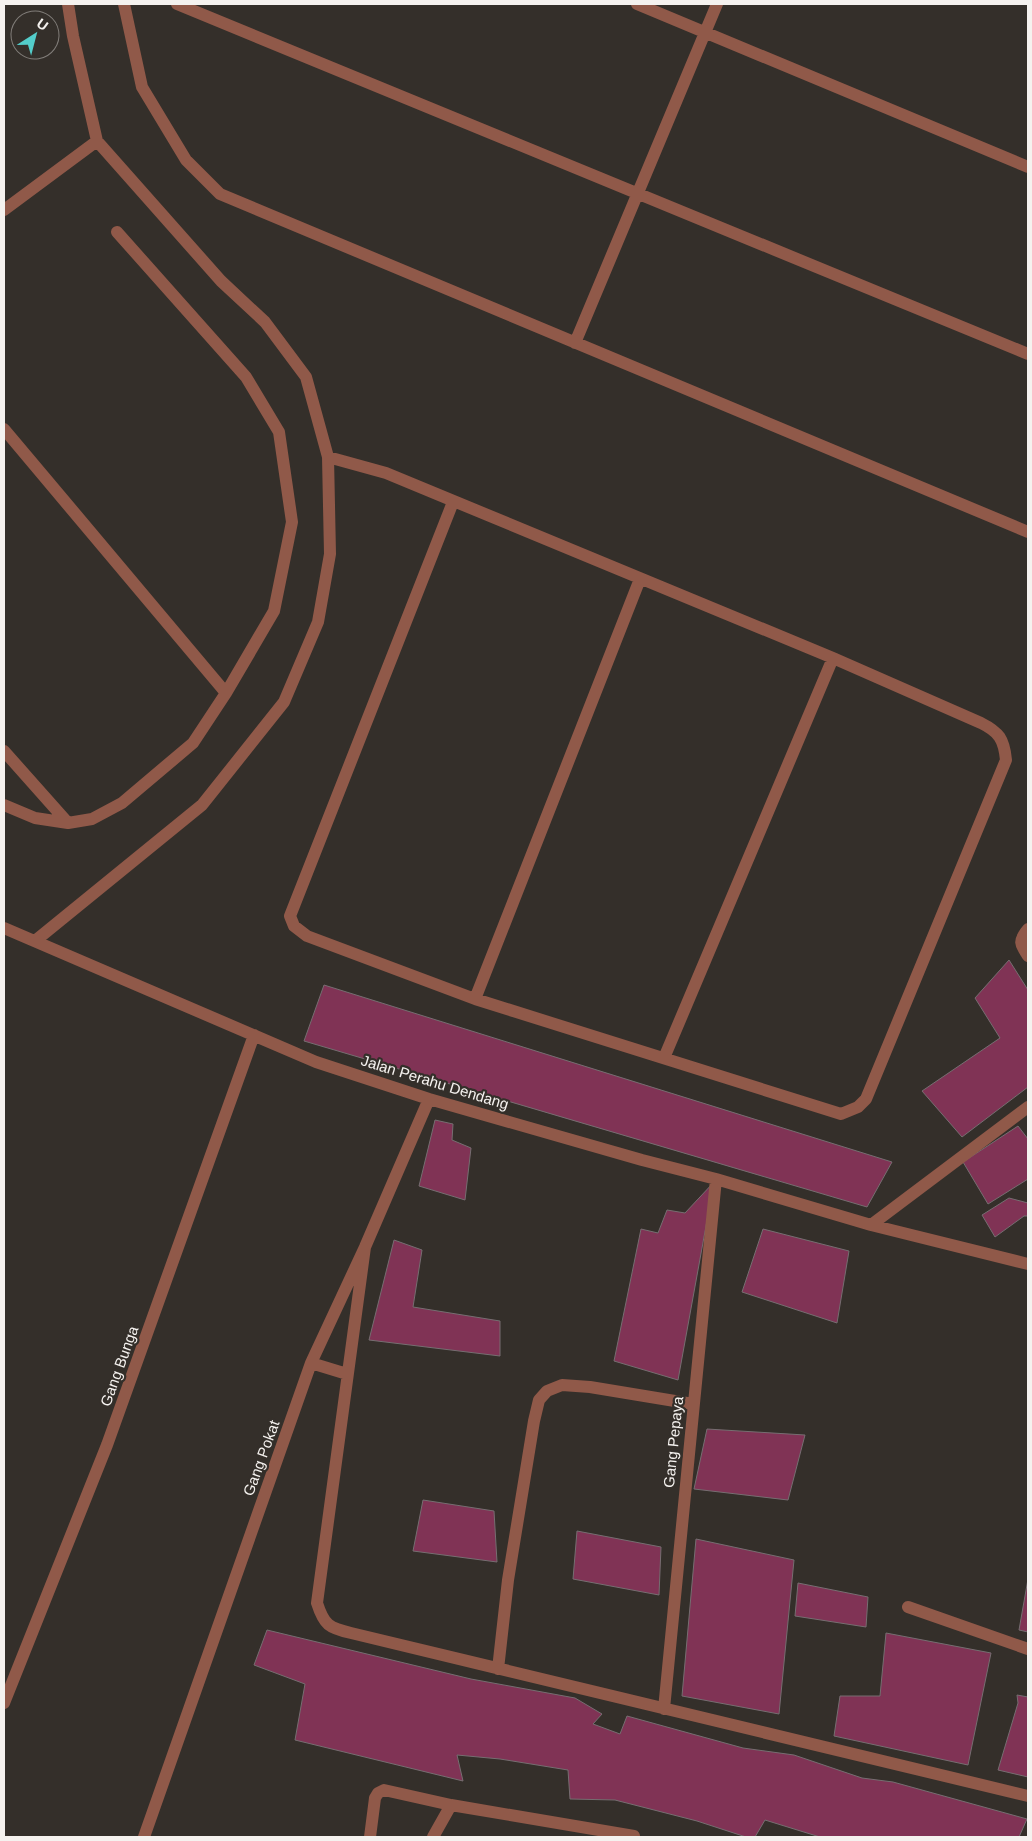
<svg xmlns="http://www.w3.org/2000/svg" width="1032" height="1841" font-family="Arial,sans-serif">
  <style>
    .building { fill: #803355; stroke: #766e71 }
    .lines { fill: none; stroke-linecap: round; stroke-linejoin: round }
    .minor { stroke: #905949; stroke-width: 12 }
    .labels { text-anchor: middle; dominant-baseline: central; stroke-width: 4.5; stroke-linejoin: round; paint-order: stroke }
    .street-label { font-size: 15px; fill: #f5f2ef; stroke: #342f2a }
  </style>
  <rect width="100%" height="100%" fill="#342f2a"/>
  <path class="building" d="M 1009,960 L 1028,990 L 1028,1087 L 962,1137 L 922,1091 L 1000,1038 L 975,998 Z
    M 324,985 L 892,1162 L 867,1207 L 304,1041 Z
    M 435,1120 L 453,1124 L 452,1140 L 471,1148 L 465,1200 L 419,1186 Z
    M 1018,1126 L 1028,1139 L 1028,1179 L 988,1204 L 963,1162 Z
    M 714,1182 L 678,1380 L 614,1361 L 641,1229 L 658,1233 L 667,1210 L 685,1213 Z
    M 1009,1198 L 1028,1203 L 1028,1216 L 1024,1216 L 995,1237 L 982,1215 Z
    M 763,1229 L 849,1251 L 837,1323 L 742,1292 Z
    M 394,1240 L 422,1250 L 413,1307 L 500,1321 L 500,1356 L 369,1340 Z
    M 707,1429 L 805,1435 L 788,1500 L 694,1489 Z
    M 423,1500 L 494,1511 L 497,1562 L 413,1551 Z
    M 577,1531 L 661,1547 L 659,1595 L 573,1579 Z
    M 696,1539 L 794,1560 L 779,1714 L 682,1696 Z
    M 1028,1579 L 1028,1632 L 1019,1630 Z
    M 798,1583 L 868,1597 L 866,1627 L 795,1616 Z
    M 267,1630 L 471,1679 L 575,1698 L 602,1714 L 593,1724 L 620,1734 L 627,1716 L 743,1748 L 794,1755 L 862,1778 L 893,1782 L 1027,1819 L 1019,1837 L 820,1837 L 765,1820 L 755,1837 L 746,1837 L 697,1821 L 615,1800 L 570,1799 L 568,1770 L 500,1759 L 457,1755 L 463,1781 L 295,1740 L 305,1684 L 254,1665 Z
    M 886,1633 L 991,1653 L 968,1765 L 834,1736 L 840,1696 L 880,1696 Z
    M 1017,1695 L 1028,1697 L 1028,1777 L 998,1770 L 1018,1703 Z"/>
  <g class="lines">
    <path class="minor" d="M 124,4 L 142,87 L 186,160 L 220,194 L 1028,532
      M 177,4 L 1028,354
      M 637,4 L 1028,167
      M 4,210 L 97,141
      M 575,343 L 717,4
      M 4,429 L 226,693
      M 328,457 L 386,473 L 833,658 L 981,723 C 999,732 1004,739 1006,760 L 866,1099 L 858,1107 L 841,1114 L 475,999 L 307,936 L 294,926 L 290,916 L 453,502
      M 4,751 L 68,823
      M 4,805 L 35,818 L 68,823 L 92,819 L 122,803 L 193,743 L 226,693 L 274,611 L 292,522 L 279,432 L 246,377 L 117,232
      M 4,928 L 316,1062 L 429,1099 L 642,1160 L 716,1179 L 871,1225 L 1028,1264
      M 1028,929 C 1018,941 1020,944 1028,956
      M 35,941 L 202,805 L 284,702 L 318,622 L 330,554 L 328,457 L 306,377 L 265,322 L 221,281 L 97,141 L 73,36 L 68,4
      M 475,999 L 640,579
      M 664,1058 L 833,658
      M 871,1225 L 1028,1107
      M 365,1247 L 317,1603 C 324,1625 329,1628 351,1633 L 1028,1796
      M 311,1363 L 347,1374
      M 908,1607 L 1028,1649
      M 498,1669 L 508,1580 L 534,1421 L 539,1400 L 547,1391 L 562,1385 L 590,1387 L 693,1404
      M 4,1703 L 107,1445 L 254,1035
      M 664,1709 L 716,1179
      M 144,1837 L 311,1363 L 365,1247 L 429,1099
      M 370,1837 L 375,1798 L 378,1793 L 384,1790 L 451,1805 L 634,1836
      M 433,1837 L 451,1805"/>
  </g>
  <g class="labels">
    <g class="street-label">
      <text transform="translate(435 1082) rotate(17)">Jalan Perahu Dendang</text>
      <text transform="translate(119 1366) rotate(-70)">Gang Bunga</text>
      <text transform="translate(673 1442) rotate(-84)">Gang Pepaya</text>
      <text transform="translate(261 1458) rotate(-70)">Gang Pokat</text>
    </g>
  </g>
  <rect width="1032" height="1841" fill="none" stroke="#f5f2ef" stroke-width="10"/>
  <g transform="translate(35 35) rotate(36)"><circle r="24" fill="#342f2a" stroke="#817d79"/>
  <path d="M0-4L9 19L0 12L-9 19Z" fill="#53cdca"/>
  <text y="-8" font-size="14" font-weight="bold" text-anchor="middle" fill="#f5f2ef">U</text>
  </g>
</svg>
